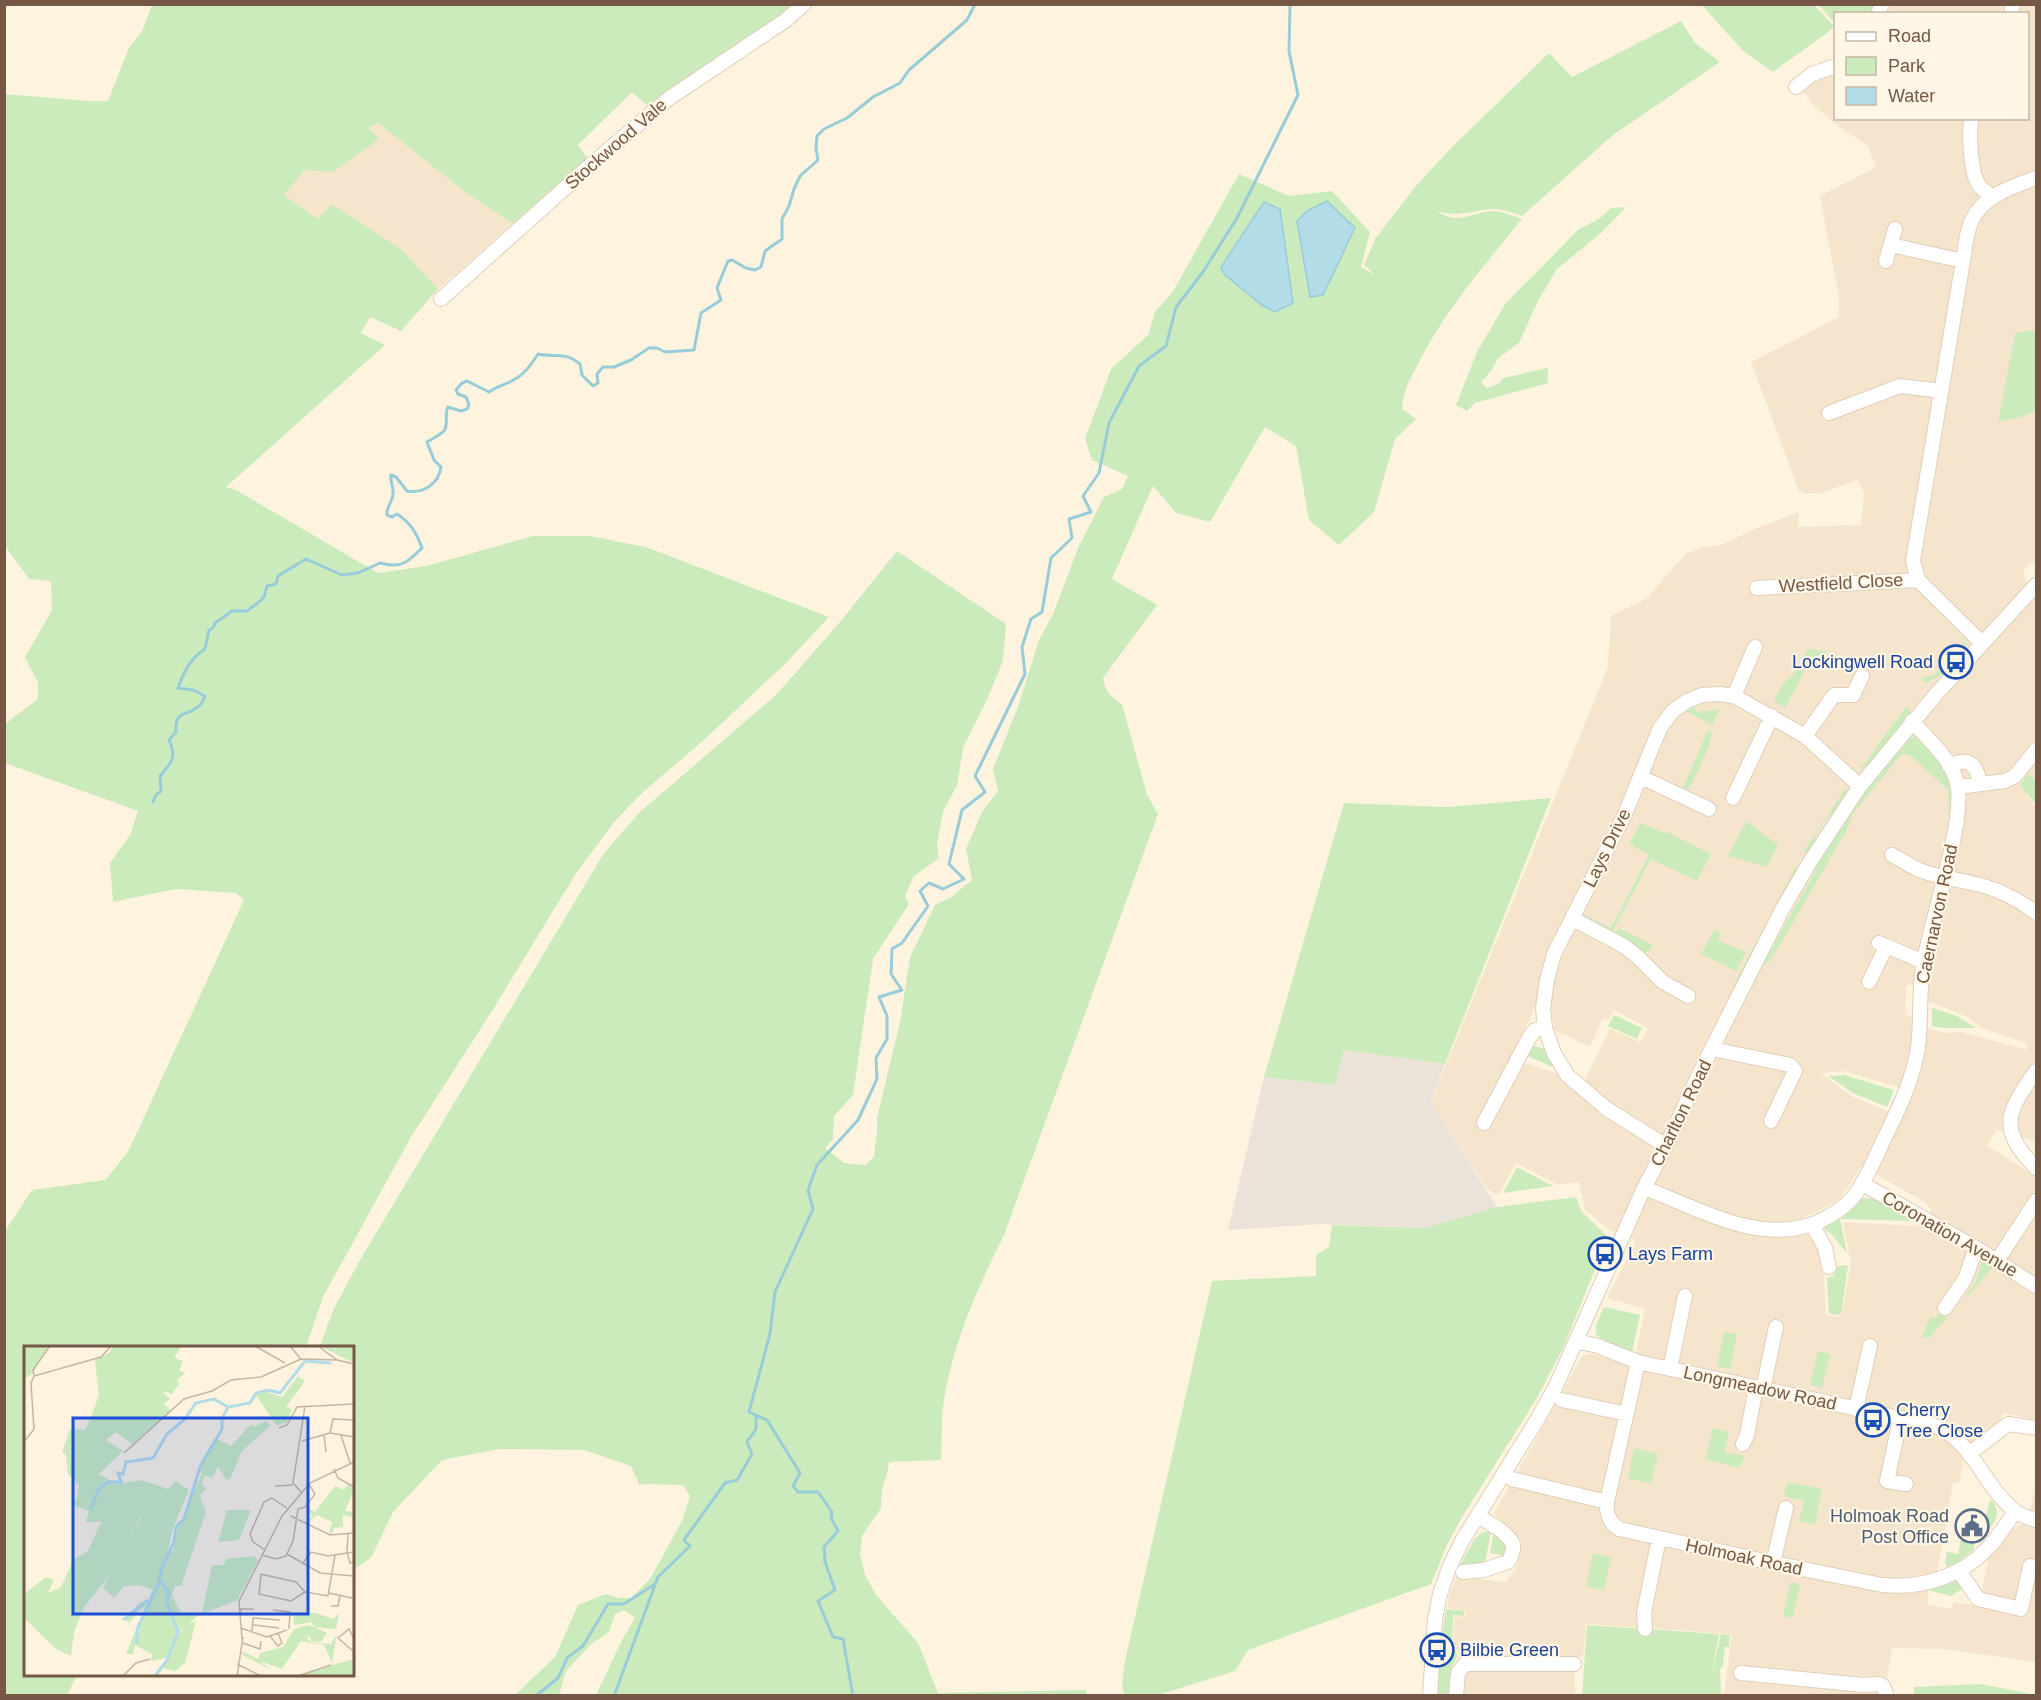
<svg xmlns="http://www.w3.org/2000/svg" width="2041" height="1700" font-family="Helvetica,sans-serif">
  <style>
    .residential { fill: #f5e5cc; fill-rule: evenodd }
    .industrial { fill: #ebe3da }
    .green { fill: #ccebbc; fill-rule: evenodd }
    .water { fill: #b2dce7; stroke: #98ccd9; stroke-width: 1.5 }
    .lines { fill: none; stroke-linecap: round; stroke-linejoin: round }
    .stream { stroke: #98ccd9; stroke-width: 3 }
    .minor-casing { stroke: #e1ceba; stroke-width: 16 }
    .minor { stroke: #fff; stroke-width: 14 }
    .labels { text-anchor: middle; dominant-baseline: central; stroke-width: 4.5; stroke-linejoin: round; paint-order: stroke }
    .street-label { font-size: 18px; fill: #745845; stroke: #fff6e5 }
    .transit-label { font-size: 18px; fill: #164399; stroke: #fff6e5; text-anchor: start }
    .service-label { font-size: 18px; fill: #4e5e75; stroke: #fff6e5; text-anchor: end }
    .inset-river { fill: none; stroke: #b2dce7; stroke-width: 3 }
    .inset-road { fill: none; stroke: #c6b5a1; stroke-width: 1.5 }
    .view { fill: #1d4ed8; fill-opacity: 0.15; stroke: #1d4ed8; stroke-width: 3 }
    .inset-edge { fill: none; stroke: #745845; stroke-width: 3 }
  </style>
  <rect width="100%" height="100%" fill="#fdf3de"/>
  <path class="residential" d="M 1892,5 L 2036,5 L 2036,560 L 2023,569 L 2025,579 L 2036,589 L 2036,780 L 2028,775 L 2020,785 L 2036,808 L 2036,1142 L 1997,1130 L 1987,1145 L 2036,1177 L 2036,1420 L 2003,1413 L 2000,1423 L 1965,1455 L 1959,1482 L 1953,1483 L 1937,1573 L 1928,1577 L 1928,1605 L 1951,1609 L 1954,1602 L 1979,1606 L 1989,1557 L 2012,1530 L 2020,1525 L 2027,1524 L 2036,1484 L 2036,1662 L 1944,1649 L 1892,1648 L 1884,1695 L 1724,1695 L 1732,1634 L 1586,1624 L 1583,1657 L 1574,1657 L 1575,1695 L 1460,1695 L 1458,1650 L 1453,1650 L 1454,1616 L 1465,1617 L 1466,1611 L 1447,1608 L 1450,1593 L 1457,1576 L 1506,1582 L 1516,1569 L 1522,1543 L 1519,1536 L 1501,1524 L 1494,1513 L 1555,1406 L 1580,1359 L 1584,1355 L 1594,1354 L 1633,1367 L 1645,1309 L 1607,1298 L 1636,1241 L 1610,1230 L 1585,1210 L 1579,1182 L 1558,1185 L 1516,1163 L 1499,1195 L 1487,1189 L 1431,1102 L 1608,667 L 1611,616 L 1646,599 L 1686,554 L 1701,548 L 1723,544 L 1757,528 L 1799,512 L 1798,527 L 1861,525 L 1864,493 L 1858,480 L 1820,493 L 1807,494 L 1799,491 L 1751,362 L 1839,317 L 1839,297 L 1820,196 L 1876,167 L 1868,146 L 1838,126 L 1814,106 L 1803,91 L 1818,76 L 1835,71 L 1836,118 L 2028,118 L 2028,14 L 1888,13 ZM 1926,984 L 1923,999 L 1965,1016 L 1982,1028 L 2025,1043 L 2027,1050 L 1961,1032 L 1946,1033 L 1927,1028 L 1913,1028 L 1914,1018 L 1905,1014 L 1906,985 ZM 1551,1003 L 1554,1030 L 1590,1047 L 1603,1018 L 1608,1020 L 1614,1010 L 1648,1028 L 1640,1042 L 1610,1029 L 1578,1094 L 1560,1074 L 1512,1059 L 1536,1004 ZM 1844,1071 L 1913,1092 L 1903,1117 L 1853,1097 L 1821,1073 ZM 1862,1166 L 1926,1203 L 1931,1210 L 1917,1226 L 1843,1222 L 1851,1263 L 1841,1317 L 1826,1315 L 1823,1262 L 1804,1216 L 1814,1213 L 1839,1200 Z
    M 378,123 L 465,192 L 513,224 L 438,289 L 401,249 L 332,204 L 318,219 L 283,195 L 324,150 Z"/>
  <path class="industrial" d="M 1344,1050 L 1445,1064 L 1431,1102 L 1497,1207 L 1424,1228 L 1323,1224 L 1228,1230 L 1264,1077 L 1335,1085 Z"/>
  <path class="green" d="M 152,5 L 794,5 L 784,14 L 649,107 L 632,92 L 578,145 L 587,158 L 513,224 L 465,192 L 378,123 L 369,128 L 379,139 L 333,172 L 305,170 L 284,195 L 318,219 L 332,204 L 401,249 L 438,289 L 401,331 L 370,317 L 361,333 L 385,345 L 226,487 L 236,490 L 378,573 L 426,566 L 533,536 L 590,536 L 646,547 L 829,617 L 787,662 L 704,740 L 643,792 L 614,822 L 575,875 L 492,1011 L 411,1137 L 323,1297 L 306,1347 L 26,1348 L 26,1674 L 77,1675 L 67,1695 L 5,1695 L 5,1231 L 32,1190 L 105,1180 L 128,1152 L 244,900 L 236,893 L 176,889 L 113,902 L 110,863 L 130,835 L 138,811 L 5,763 L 5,724 L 38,699 L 38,683 L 25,657 L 52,610 L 51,581 L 29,579 L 5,546 L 5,94 L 89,101 L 108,101 L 129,48 L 142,31 Z
    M 1702,5 L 1814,5 L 1835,27 L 1773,72 L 1743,51 Z
    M 1819,5 L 1874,5 L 1870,13 L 1836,14 L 1835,24 Z
    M 1681,21 L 1695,43 L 1720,62 L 1613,135 L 1522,216 C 1514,213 1503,209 1494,209 C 1472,210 1460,218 1437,211 C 1458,226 1472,212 1493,211 C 1502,211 1513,216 1522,219 C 1484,266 1444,311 1417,366 C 1409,381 1403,391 1402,409 L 1416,419 L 1395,439 L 1374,512 L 1339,545 L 1309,520 L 1296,446 L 1265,427 L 1210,522 L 1176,513 L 1153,486 L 1112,579 L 1157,605 L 1103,678 C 1105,691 1111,697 1122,704 L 1147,795 L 1158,814 L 1004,1235 C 978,1287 953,1342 944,1400 C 941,1420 942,1440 941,1460 L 889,1462 L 887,1474 L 882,1488 L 881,1508 L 862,1536 L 860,1554 L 865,1575 L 876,1595 L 918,1643 L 938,1693 L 1086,1690 L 1087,1695 L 596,1695 L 623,1638 L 635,1618 L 624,1610 L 615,1614 L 609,1632 L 591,1644 L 566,1671 L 559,1695 L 515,1695 L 555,1657 L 578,1605 L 606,1594 L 619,1598 L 631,1598 L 650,1579 L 682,1521 L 690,1496 L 683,1485 L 639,1484 L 631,1466 L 584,1450 L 499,1449 L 442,1460 L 393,1512 L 371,1558 L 356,1568 L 352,1564 L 352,1348 L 319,1348 L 335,1306 L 360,1260 L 604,853 L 640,812 L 776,695 L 840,622 L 897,551 L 1006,624 L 1003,661 L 988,697 L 963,748 L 957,785 L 943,812 L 937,843 L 939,858 L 913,877 L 905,897 L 909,904 L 873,959 L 853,1095 L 834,1116 L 833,1139 L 825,1148 L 844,1163 L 865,1165 L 874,1157 L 877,1132 L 877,1118 L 900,1022 L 910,957 L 935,905 L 951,897 L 972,880 L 966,849 L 982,812 L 998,791 L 993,769 L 1018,707 L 1039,640 L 1053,614 L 1078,548 L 1104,497 L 1122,489 L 1128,476 L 1092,460 L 1085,439 L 1111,369 L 1148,335 L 1155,312 L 1172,293 L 1239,174 L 1289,196 L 1332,191 L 1370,232 L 1361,267 L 1375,275 L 1364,265 L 1375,239 L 1415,187 L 1451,148 L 1549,53 L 1572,77 ZM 1264,202 L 1280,209 L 1263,306 L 1221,266 Z
    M 1626,207 L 1602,232 L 1556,270 L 1537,303 L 1519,343 L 1498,358 L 1491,371 L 1481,382 L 1487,388 L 1500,383 L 1503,378 L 1548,368 L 1548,383 L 1475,403 L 1467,411 L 1456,405 L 1477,352 L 1505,304 L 1579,229 L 1599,219 L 1611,208 Z
    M 2036,330 L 2036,410 L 2024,416 L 1998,422 L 2015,333 Z
    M 1964,642 L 1967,642 C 1965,660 1940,676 1926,683 L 1920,678 L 1934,675 L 1963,647 Z
    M 1808,649 L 1827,651 L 1822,659 L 1806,669 L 1785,708 L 1774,701 L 1782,685 L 1798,669 Z
    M 1694,706 L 1697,712 L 1720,709 L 1712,725 L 1686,711 Z
    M 1906,707 L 1910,710 L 1910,714 L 1868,765 L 1862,769 L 1861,768 Z
    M 1708,730 L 1712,732 L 1709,746 L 1690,788 L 1682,790 Z
    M 1917,736 C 1944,763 1953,775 1951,814 L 1949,814 L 1948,790 L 1911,756 L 1905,754 L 1900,756 L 1852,815 L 1849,826 L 1771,960 L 1762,966 L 1816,870 L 1815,866 L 1849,809 L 1903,740 Z
    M 2028,774 L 2036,780 L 2036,805 L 2020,785 Z
    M 1845,789 L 1847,790 C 1846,798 1837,812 1829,815 L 1815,836 L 1816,841 L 1810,851 L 1803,852 Z
    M 1551,798 L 1445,1064 L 1344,1050 L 1335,1085 L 1264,1077 L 1344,803 L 1447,807 Z
    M 1746,821 L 1778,845 L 1767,867 L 1728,856 Z
    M 1640,823 L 1662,832 L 1669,833 L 1711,854 L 1697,881 L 1651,859 L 1612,932 L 1586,919 L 1583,914 L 1611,928 L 1649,855 L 1629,844 Z
    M 1795,868 L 1798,871 L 1736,988 L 1733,986 Z
    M 1618,928 L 1653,945 L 1648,952 L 1643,952 L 1616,933 Z
    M 1715,929 L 1721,933 L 1717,940 L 1746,952 L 1736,971 L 1701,954 Z
    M 1932,1008 L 1955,1015 L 1976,1028 L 1944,1028 L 1932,1026 Z
    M 1614,1015 L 1642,1028 L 1637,1039 L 1608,1026 Z
    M 1535,1046 C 1548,1048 1550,1057 1554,1068 L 1526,1055 L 1528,1049 Z
    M 1844,1075 L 1894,1090 L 1887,1107 L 1853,1093 L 1828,1076 Z
    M 1517,1167 L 1553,1186 L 1503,1193 Z
    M 1576,1197 L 1582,1212 L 1608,1237 L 1564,1346 L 1537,1398 L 1462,1517 L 1446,1547 L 1431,1584 L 1248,1650 L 1235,1671 L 1158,1695 L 1124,1695 L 1122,1684 L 1125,1661 L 1212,1281 L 1316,1276 L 1316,1255 L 1329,1247 L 1332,1225 L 1424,1228 L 1497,1207 Z
    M 1863,1198 L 1876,1199 L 1914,1221 L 1840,1219 L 1847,1253 L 1831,1234 L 1823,1228 L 1828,1222 Z
    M 1977,1257 L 1994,1266 L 1968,1296 L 1966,1295 L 1976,1282 L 1981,1262 L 1975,1258 Z
    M 1848,1265 L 1841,1315 L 1829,1314 L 1827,1278 L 1834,1276 L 1834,1269 L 1839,1266 Z
    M 1604,1307 L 1640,1315 L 1632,1352 L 1600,1338 L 1596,1334 L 1596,1325 Z
    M 1940,1312 L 1947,1318 L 1929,1338 L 1922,1337 L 1931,1316 L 1935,1318 Z
    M 1724,1332 L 1737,1334 L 1730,1369 L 1717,1366 Z
    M 1818,1351 L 1830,1354 L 1822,1388 L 1810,1385 Z
    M 1713,1428 L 1729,1432 L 1725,1452 L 1745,1456 L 1739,1468 L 1705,1459 Z
    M 1634,1448 L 1658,1454 L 1651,1483 L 1628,1478 Z
    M 1787,1482 L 1822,1489 L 1815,1525 L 1799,1521 L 1804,1501 L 1784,1496 Z
    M 1992,1500 C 2003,1517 1994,1523 1982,1536 L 1989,1503 Z
    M 1494,1530 L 1507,1540 L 1506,1556 L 1490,1553 Z
    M 1483,1532 L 1491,1532 L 1485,1562 L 1475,1567 L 1464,1565 L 1458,1569 L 1475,1538 Z
    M 1961,1539 L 1974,1543 L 1974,1549 L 1959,1561 L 1947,1567 L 1945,1562 L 1947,1552 L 1958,1554 Z
    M 1593,1553 L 1611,1557 L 1604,1590 L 1586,1587 Z
    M 1957,1578 L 1963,1586 L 1962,1589 L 1951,1596 L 1928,1590 L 1947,1584 Z
    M 1790,1582 L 1800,1584 L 1793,1618 L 1783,1616 Z
    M 1446,1609 L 1464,1611 L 1464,1616 L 1453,1615 L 1452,1650 L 1456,1651 L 1457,1657 L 1451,1668 L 1449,1695 L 1436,1696 L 1439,1643 L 1441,1642 Z
    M 1587,1625 L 1719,1634 L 1712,1673 L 1721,1634 L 1730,1635 L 1729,1647 L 1725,1647 L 1723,1665 L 1720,1669 L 1721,1695 L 1582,1696 Z
    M 1980,1684 L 2036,1695 L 1914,1695 L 1914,1687 Z"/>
  <path class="water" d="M 1327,201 L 1355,228 L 1323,295 L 1310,297 L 1297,221 L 1307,211 Z
    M 1264,202 L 1280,209 L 1293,303 L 1275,312 L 1263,306 L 1224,274 L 1221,267 Z"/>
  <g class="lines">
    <path class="stream" d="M 153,802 L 156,795 L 161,791 L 160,776 C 172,762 177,758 169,740 L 176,732 C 174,708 190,717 200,705 C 203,702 204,699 205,696 L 193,690 L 178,688 C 184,671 190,659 205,649 L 209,630 L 213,628 L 215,623 L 232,611 L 247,611 L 259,602 L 264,597 L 267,586 L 276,584 L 278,576 L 306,559 L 342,575 L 358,573 L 380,563 C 401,569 408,562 422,548 C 417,534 411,523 397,514 L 392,517 L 387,515 C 386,507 392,503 393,495 C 394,488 390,482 391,475 L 396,477 L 407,491 C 424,494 439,483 441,467 L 434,460 L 427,442 C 432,439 440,435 444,431 C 449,424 444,415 448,407 L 461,411 L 467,409 L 469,405 L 466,397 L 458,394 L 456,390 L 462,383 L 467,381 L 489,392 C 499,385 506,385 515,379 C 525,374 532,363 538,354 C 556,358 564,351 580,364 L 582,375 L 593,386 L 598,383 L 597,374 L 603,367 L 614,367 L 631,360 L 649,348 L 657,348 L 665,352 L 694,350 L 701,313 L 721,300 L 717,288 L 728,261 L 732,260 L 746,268 L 755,270 L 761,267 L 765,251 L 782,239 L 782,219 L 789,206 L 794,189 L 800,176 L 818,160 L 816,148 L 817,136 L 824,129 L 847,118 L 873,97 L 900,83 L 909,70 L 967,20 L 975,4
      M 536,1696 L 558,1678 L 567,1658 L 583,1646 L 608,1604 L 624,1604 L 655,1584
      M 614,1696 L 658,1577 L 690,1546 L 684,1540 L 725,1483 L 737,1480 L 752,1454 L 747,1442 L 756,1429 L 756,1415
      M 853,1696 L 843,1639 L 833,1637 L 818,1601 L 835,1590 L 825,1562 L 824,1547 L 838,1531 L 831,1518 L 832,1512 L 818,1492 L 798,1492 L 793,1486 L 800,1473 L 767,1420 L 749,1412 L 770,1334 L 775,1292 L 813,1209 L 808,1190 L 817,1165 L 858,1120 L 877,1079 L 876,1058 L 887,1039 L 887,1016 L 879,997 L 902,990 L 891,974 L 892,949 L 902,943 L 928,906 L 920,891 L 929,883 L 943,889 L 964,879 L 949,864 L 962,810 L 985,792 L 975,776 L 1025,674 L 1022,647 L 1031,619 L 1042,612 L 1051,558 L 1072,538 L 1069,519 L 1091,512 L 1083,496 L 1099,473 L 1109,423 L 1139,366 L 1166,346 L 1176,307 L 1203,272 L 1237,218 L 1298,95 L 1289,51 L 1290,4"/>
    <g class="minor-casing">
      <path id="minor" d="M 1878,14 L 1882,4
        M 2011,14 L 2013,4
        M 1796,87 L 1812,74 L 1836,66
        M 1972,118 C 1968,132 1971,172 1978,184 C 1981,189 1988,193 1992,197
        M 1891,245 L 1963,261
        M 1886,261 L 1895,229
        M 441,299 L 594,162 L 668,99 L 786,20 L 804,4
        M 1829,413 L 1900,386 L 1941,391
        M 1757,588 L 1918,580
        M 1982,643 L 1918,580 L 1913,561 L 1963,261 C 1965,248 1966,232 1972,220 C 1984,195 2012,187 2036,178
        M 1734,696 L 1755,647
        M 1805,736 L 1834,695 L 1853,695 L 1862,676
        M 1949,766 C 1969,756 1977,765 1980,784
        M 1641,777 L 1709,809
        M 1958,787 L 2005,781 L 2015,776 L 2036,750
        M 1733,798 L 1772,716
        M 1892,855 C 1902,860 1911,867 1922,871 C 1938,877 1955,879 1972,883 C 1996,888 2018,899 2036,913
        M 1573,919 L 1624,946 L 1638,957 L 1663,982 L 1688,996
        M 1879,943 L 1924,962
        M 1869,982 L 1886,947
        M 1712,1049 L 1790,1065 L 1795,1071 L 1771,1121
        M 2036,1071 C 2007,1112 1997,1128 2036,1168
        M 1484,1123 L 1529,1038 L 1535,1030 L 1545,1028
        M 1666,1146 L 1607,1109 L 1567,1075 L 1554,1053 L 1545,1028 L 1543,1008 L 1547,980 L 1554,954 L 1625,814 L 1660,728 L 1673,711 L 1687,701 L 1702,695 L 1720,694 L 1734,696 L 1805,736 L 1860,786
        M 1863,1184 L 1976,1248 L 2036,1286
        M 1644,1188 C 1697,1207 1754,1244 1813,1224 C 1828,1218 1844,1208 1854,1196 C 1865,1182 1872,1164 1880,1148 C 1895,1115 1913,1083 1918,1047 C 1922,1018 1918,989 1924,961 C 1932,922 1944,885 1952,846 C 1956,828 1960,806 1958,788 C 1954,760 1929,741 1912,721
        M 1812,1224 L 1825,1248 L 1829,1267
        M 1997,1261 L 2036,1201
        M 1945,1308 L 1965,1279 L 1976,1248
        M 1576,1341 L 1598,1346 L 1638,1362 L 1933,1425 C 1973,1440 1983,1486 2015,1511 C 2020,1515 2029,1518 2036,1520
        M 1638,1362 L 1607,1502 C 1606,1514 1609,1522 1619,1529 L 1773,1563 L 1882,1585 C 1921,1589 1960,1577 1987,1549 C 1998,1538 2006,1524 2015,1512
        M 1670,1369 L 1685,1296
        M 1763,1389 L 1776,1327
        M 1562,1400 L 1627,1414
        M 1856,1409 L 1870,1346
        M 1900,1419 L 1887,1481 L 1906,1484
        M 1743,1444 L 1747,1435 L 1756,1387
        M 1969,1454 L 2008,1424 L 2036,1428
        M 1512,1479 L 1607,1502
        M 1773,1563 L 1786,1508
        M 1959,1571 L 1978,1599 L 2021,1609 L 2030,1566
        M 1463,1572 L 1484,1570 L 1508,1562 C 1518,1545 1513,1540 1499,1529 C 1492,1525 1485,1520 1478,1516
        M 1645,1629 L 1644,1613 L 1659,1538
        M 1741,1673 L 1863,1685 L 1879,1684 L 1883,1686 L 1887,1696
        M 1430,1696 L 1435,1619 L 1440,1594 L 1449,1568 L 1462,1541 L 1537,1420 L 1555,1388 L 1644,1188 L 1666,1146 L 1704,1064 L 1782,910 L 1808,865 L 1860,786 L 1938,692 L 2036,585
        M 1456,1696 L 1458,1673 L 1465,1664 L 1574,1664"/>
    </g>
    <use href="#minor" class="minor"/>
  </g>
  <defs>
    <g id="bus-ring" transform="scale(1.725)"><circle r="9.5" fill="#fff6e5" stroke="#1a4fb4" stroke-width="1.5"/><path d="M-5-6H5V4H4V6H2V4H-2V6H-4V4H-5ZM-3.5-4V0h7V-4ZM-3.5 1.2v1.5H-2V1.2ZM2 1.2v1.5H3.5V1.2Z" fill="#1a4fb4"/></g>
    <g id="civic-ring" transform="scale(1.725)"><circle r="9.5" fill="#fff6e5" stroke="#5c6f8a" stroke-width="1.5"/><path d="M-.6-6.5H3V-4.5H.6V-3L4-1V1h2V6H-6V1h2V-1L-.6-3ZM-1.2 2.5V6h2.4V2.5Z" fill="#5c6f8a"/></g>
  </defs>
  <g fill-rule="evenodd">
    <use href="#bus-ring" x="1956" y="662"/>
    <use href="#bus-ring" x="1605" y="1254"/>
    <use href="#bus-ring" x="1873" y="1420"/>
    <use href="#civic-ring" x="1972" y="1526"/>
    <use href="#bus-ring" x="1437" y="1650"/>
  </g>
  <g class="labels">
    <g class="street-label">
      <text transform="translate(616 144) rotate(-41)">Stockwood Vale</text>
      <text transform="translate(1841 583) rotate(-3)">Westfield Close</text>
      <text transform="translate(1607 848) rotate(-64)">Lays Drive</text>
      <text transform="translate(1937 914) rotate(-78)">Caernarvon Road</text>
      <text transform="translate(1681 1113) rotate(-64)">Charlton Road</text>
      <text transform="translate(1950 1234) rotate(30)">Coronation Avenue</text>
      <text transform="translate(1760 1388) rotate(12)">Longmeadow Road</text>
      <text transform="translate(1744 1557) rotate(12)">Holmoak Road</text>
    </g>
    <g class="transit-label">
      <text x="1933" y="662" text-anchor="end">Lockingwell Road</text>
      <text x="1628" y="1254">Lays Farm</text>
      <text x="1896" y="1410">Cherry<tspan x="1896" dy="21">Tree Close</tspan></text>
      <text x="1460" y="1650">Bilbie Green</text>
    </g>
    <g class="service-label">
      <text x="1949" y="1516">Holmoak Road<tspan x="1949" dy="21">Post Office</tspan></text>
    </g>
  </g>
  <g transform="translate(24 1346)">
    <rect width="330" height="330" fill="#fdf3de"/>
    <path d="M 0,0 L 25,0 L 8,28 L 0,33 ZM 89,0 L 158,0 L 150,12 L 159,15 L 155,24 L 161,27 L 153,34 L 155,38 L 148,48 L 138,45 L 146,53 L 140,58 L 147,65 L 108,98 L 92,86 L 82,94 L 99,105 L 75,128 L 92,138 L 117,134 L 144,143 L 115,173 L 81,235 L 60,261 L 50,286 L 47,310 L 32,303 L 0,272 L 0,248 L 22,231 L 30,234 L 24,247 L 37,241 L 49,214 L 64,205 L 77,176 L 62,176 L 65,165 L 48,159 L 53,152 L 55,139 L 44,128 L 42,109 L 38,106 L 46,83 L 61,84 L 65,76 L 75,49 L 71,14 L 85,7 ZM 296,0 L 311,0 L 312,7 L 312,0 L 330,0 L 330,17 ZM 274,30 L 281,35 L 262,61 L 268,63 L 263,76 L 253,80 L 231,48 L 240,45 L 258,51 ZM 242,75 L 247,79 L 218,105 L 207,131 L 203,135 L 194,121 L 188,132 L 181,129 L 177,138 L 182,142 L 176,150 L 182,166 L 157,240 L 151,240 L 148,249 L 157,267 L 174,269 L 164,279 L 172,275 L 161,317 L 151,325 L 139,322 L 154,288 L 164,279 L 152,288 L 143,312 L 127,315 L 128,308 L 111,299 L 109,308 L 102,308 L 122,258 L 105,277 L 101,273 L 115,257 L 124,254 L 128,244 L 116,239 L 100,240 L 90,252 L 79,242 L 90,217 L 118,170 L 152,135 L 165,144 L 149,182 L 144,204 L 149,205 L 154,182 L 178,127 L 174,123 L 177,115 L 191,92 L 207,100 L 227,78 L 230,81 ZM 324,138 L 330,143 L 321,165 L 330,166 L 330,171 L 319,169 L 319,181 L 310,182 L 308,188 L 305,187 L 308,176 L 293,169 L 284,176 L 288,170 L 282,161 L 291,166 L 311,140 L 320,144 ZM 203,164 L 227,164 L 215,194 L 194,196 ZM 230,210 L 234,214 L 213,254 L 178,268 L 188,219 L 200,219 L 202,213 ZM 269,266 L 292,267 L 309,273 L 315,267 L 312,283 L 290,281 L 288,276 L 270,279 ZM 285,279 L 303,287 L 297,296 L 288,295 L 283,288 L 284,294 L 291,297 L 307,298 L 313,288 L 308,317 L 300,299 L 277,295 L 258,323 L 236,315 L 248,324 L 218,309 L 217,305 L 234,313 L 236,307 L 259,301 L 270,283 ZM 330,313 L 330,330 L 276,330 L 287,325 Z" fill="#ccebbc"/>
    <path class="inset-river" d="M 199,71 L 204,61 L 226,57 L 232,47 L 245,44 L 256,47 L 281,15 L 307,17M 67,164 L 74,144 L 84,136 L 97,136 L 94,127 L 99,128 L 102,116 L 129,112 L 143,88 L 160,74 L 172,57 L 190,53 L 204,61M 99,274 L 124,254M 112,298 L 114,281 L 136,235M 131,330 L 143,314 L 154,286 L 143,256 L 145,246 L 135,234 L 138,221 L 150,196 L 152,181 L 160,173 L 176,121 L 198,83 L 198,71"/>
    <path class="inset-road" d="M 231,0 L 261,17M 266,0 L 277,13 L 313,14M 294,0 L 313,14 L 330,18M 10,30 L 9,24 L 26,0M 255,82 L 263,79 L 273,61 L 330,58M 306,87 L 309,73 L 330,74M 300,88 L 302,106M 317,89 L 326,117M 278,95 L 306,87 L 330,91M 0,96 L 10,83 L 7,37 L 10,30 L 77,11 L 87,0M 100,107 L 160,53 L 188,45 L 207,34 L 237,31 L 277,13M 310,123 L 314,132 L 330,141M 251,140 L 269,139M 277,146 L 269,137 L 281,60M 274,163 L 281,161 L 291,148 L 285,138M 267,170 L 306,189 L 330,187M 324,188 L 323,206 L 326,217 L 330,216M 241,204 L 229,196 L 226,188 L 240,156 L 248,152 L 263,162M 263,208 L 296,227 L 330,230M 238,209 L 252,213 L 262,210 L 269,195 L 274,163M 279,217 L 287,206 L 304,210 L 330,206M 236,228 L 272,236 L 281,246M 237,229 L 235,248 L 267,255 L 281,246M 281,246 L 304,250 L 311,209M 305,247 L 328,252M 307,260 L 314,260 L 316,249M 249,264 L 266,266 L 265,283M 216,269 L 217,263 L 230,263M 229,279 L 255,282M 217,282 L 243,291 L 263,284M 228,286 L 229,272 L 256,274M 246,290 L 254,300 L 258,297 L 254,287M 218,293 L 215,255 L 258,170 L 286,137 L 330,116M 330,293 L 325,283 L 314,292 L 330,306M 219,297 L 236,303 L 237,295M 213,318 L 237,330M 99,330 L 112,317 L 126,313M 213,330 L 219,291M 274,330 L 307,319"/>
    <path class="view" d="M 49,72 L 284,72 L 284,268 L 49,268 Z"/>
    <rect width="330" height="330" class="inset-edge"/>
  </g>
  <rect width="2041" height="1700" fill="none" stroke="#745845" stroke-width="12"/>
  <rect x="1834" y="12" width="195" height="108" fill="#fff6e5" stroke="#c7b7a5" stroke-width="1.5"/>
  <rect x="1846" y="32" width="30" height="9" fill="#ffffff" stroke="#c7b7a5" stroke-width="1.5"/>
  <text x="1888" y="42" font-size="18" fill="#745845">Road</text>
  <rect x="1846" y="57" width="30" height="18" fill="#ccebbc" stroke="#c7b7a5" stroke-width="1.5"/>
  <text x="1888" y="72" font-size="18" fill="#745845">Park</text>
  <rect x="1846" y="87" width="30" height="18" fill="#b2dce7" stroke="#c7b7a5" stroke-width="1.5"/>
  <text x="1888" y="102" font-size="18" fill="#745845">Water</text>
</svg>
